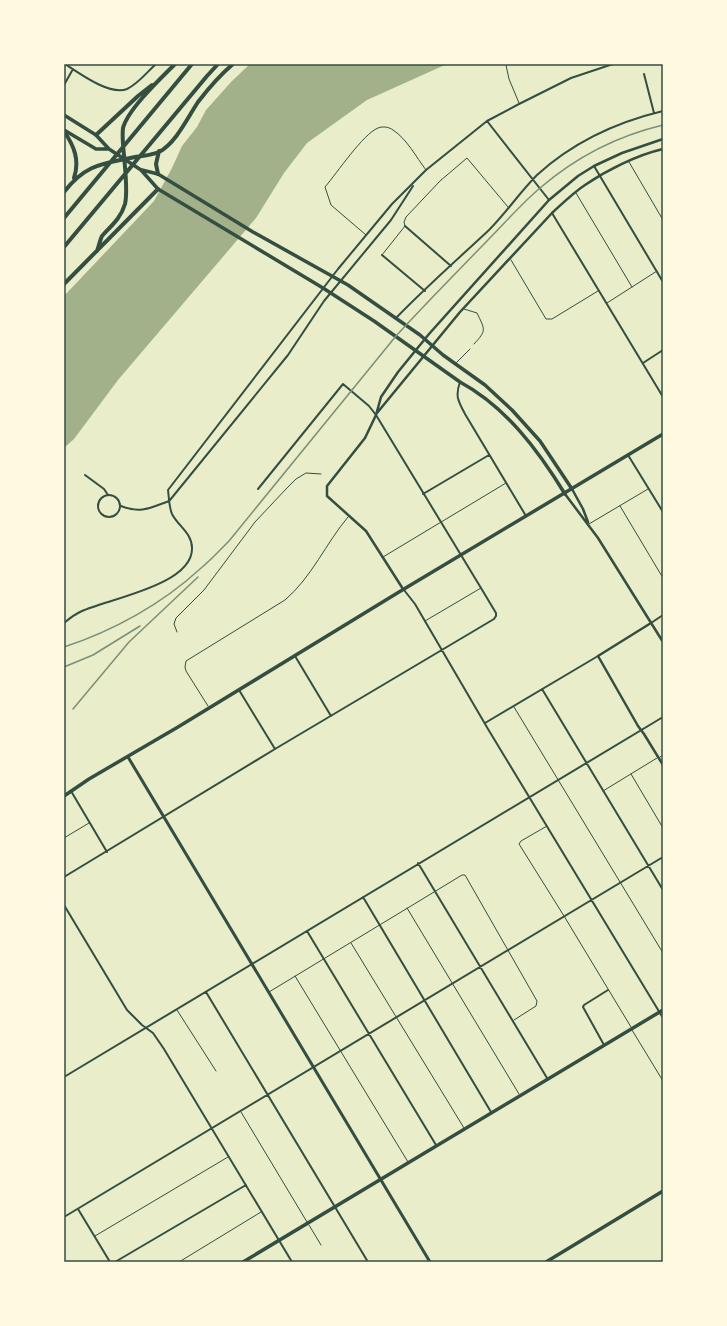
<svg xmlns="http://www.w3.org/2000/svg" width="727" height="1326" font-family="'Roboto Condensed',sans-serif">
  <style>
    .water { fill: #a3b18a }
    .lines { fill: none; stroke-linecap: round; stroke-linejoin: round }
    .service { stroke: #344e41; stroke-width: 1 }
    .minor { stroke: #344e41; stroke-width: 2 }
    .tertiary { stroke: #344e41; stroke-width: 2.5 }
    .secondary { stroke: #344e41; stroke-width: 3 }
    .primary { stroke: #344e41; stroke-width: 3.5 }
    .motorway { stroke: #344e41; stroke-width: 4 }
    .rail { stroke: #7c8e77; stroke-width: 1.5 }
    .neatline { fill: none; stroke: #344e41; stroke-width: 1.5 }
  </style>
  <rect width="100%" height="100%" fill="#e9edc9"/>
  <path class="water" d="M 250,64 L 447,64 L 367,100 L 307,143 L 284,173 L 256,218 L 118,380 L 74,439 L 64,448 L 64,296 L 154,201 L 172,168 L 182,146 L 197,127 L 206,110 L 232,81 Z"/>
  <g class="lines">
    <path class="service" d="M 506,65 L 509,79 L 519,103
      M 629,162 L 663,220
      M 576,193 L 632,287
      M 366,235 L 331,205 L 325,187 C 337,173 363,134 378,128 C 383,126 389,127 393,130 C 407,139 416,157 426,170
      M 382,255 L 405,226 L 404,222 L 406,217 L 440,181 L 467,158 L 508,207
      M 511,260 L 546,319 L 552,319 L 598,291
      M 607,303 L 657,271
      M 464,309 L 477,313 C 485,330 487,330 474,344
      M 456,363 L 470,349
      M 620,506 L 663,578
      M 589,524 L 648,489
      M 383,557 L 506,483
      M 425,621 L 481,588
      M 177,632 L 174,624 L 176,618 L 204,590 L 255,522 L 286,489 L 296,479 L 306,473 L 321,474
      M 208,706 L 186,671 L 185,667 L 186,661 L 285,600 C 312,577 326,543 348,517
      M 514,707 L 663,953
      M 660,757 L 663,755
      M 631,774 L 663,828
      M 603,791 L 657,758
      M 547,826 L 521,841 L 519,844 L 564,916 L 631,1027
      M 64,838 L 89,823
      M 407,908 L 519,1094
      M 351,943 L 464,1128
      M 295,976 L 408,1162
      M 269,992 L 439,889 L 462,875 L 465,875 L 537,1001 L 536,1006 L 514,1020
      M 177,1010 L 216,1071
      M 632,1030 L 663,1081
      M 241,1112 L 307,1222
      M 309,1225 L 321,1245
      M 95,1236 L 228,1157
      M 179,1262 L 261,1212"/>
    <path class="minor" d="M 65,64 C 79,73 110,96 127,89 C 138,84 147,72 156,64
      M 644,74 L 654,113
      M 64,85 L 73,69
      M 487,121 L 549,200
      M 594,166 L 663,282
      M 552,213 L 663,397
      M 405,226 L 451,266
      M 382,255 L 425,291
      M 396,318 C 426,287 458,259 489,230 C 506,213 520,192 537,175 C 572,143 617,122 663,111
      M 643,363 L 663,350
      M 460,382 C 455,396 458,401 465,414 L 526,516
      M 628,455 L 663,512
      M 85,475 L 104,489 L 108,495
      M 423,494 L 489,455
      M98 506a11 11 0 1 1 22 0a11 11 0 1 1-22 0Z
      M 170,500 L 288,355 L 324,301 L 391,220 L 413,186
      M 121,506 C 141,514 150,508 169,501
      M 404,590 L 415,604 L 488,729 L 663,1018
      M 64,623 C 70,618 75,614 82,611 C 108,599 193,585 192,548 C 192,533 178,526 172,514 C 169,507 169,498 168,490 L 338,269 L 392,204 L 426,170 L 487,121 L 519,104 L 571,78 L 613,64
      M 651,623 L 663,615
      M 295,656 L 331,716
      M 542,689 L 663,890
      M 239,690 L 275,749
      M 485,723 L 598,656
      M 71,791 L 107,852
      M 418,863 L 547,1078
      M 64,877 L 275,749 L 494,619 L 496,616 L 496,613 L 481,588 L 376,415 L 369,406 L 343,384 L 258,489
      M 363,897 L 491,1112
      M 64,905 L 127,1010 L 142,1025 L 153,1033 L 164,1049 L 292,1262
      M 307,931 L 436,1145
      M 206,992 L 368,1262
      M 604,1045 L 583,1007 L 584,1005 L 608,990
      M 64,1077 L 663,717
      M 78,1209 L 110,1262
      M 64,1217 L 663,857
      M 115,1262 L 246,1185"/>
    <path class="tertiary" d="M 377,413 L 460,312 L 552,213 C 563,203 573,193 585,185 C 607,170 637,155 663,149
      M 572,489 L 583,509 L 588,522
      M 565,494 L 598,538 L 663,642
      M 403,589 L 366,531 L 327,496 L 327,486 L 365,438 L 376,415 L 381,397 L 398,372 L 429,334 L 549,200 L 578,176 L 594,166 L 622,153 L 663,139
      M 651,623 L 598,656 L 638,726 L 644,734 L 663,765"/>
    <path class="secondary" d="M 128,757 L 430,1262"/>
    <path class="primary" d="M 64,115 L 96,135 L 109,149 L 141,170 L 158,189 L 323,288 L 374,321 L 460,382 C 506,407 538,450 565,494
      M 64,130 L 96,149 L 109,149
      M 142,170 L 158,174 L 253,232 L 348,285 L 420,335 L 443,355 L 485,385 L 512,410 L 540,441 L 572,489
      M 64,796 L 89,779 L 178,727 L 399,592 L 663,434
      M 243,1262 L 663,1010
      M 546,1262 L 663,1191"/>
    <path class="motorway" d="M 64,131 C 74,146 80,160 74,178
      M 96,135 L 138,96 L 152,85
      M 158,174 L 156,164 L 159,151
      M 64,192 C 86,164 102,164 135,157 C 143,156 152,155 159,152 C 176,143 188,117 198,102 C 208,89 220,75 233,64
      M 64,218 L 192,64
      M 64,247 L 207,76 L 218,64
      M 97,251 C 99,246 100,240 102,236 C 111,226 121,218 125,204 C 128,191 125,169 124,155 C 123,146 122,137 123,128 C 128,109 161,78 175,64
      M 64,284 L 158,189"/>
    <path class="rail" d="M 64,647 C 113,631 162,604 200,569 C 210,561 219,551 229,541 L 396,336 C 425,304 456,273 486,242 C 504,224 521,204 540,188 C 576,157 617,136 663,125
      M 64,667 L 93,655 L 140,626
      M 73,709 L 129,642 L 198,577"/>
  </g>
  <rect width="727" height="1326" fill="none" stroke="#fefae0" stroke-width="130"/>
  <rect x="65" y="65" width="597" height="1196" class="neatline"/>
</svg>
